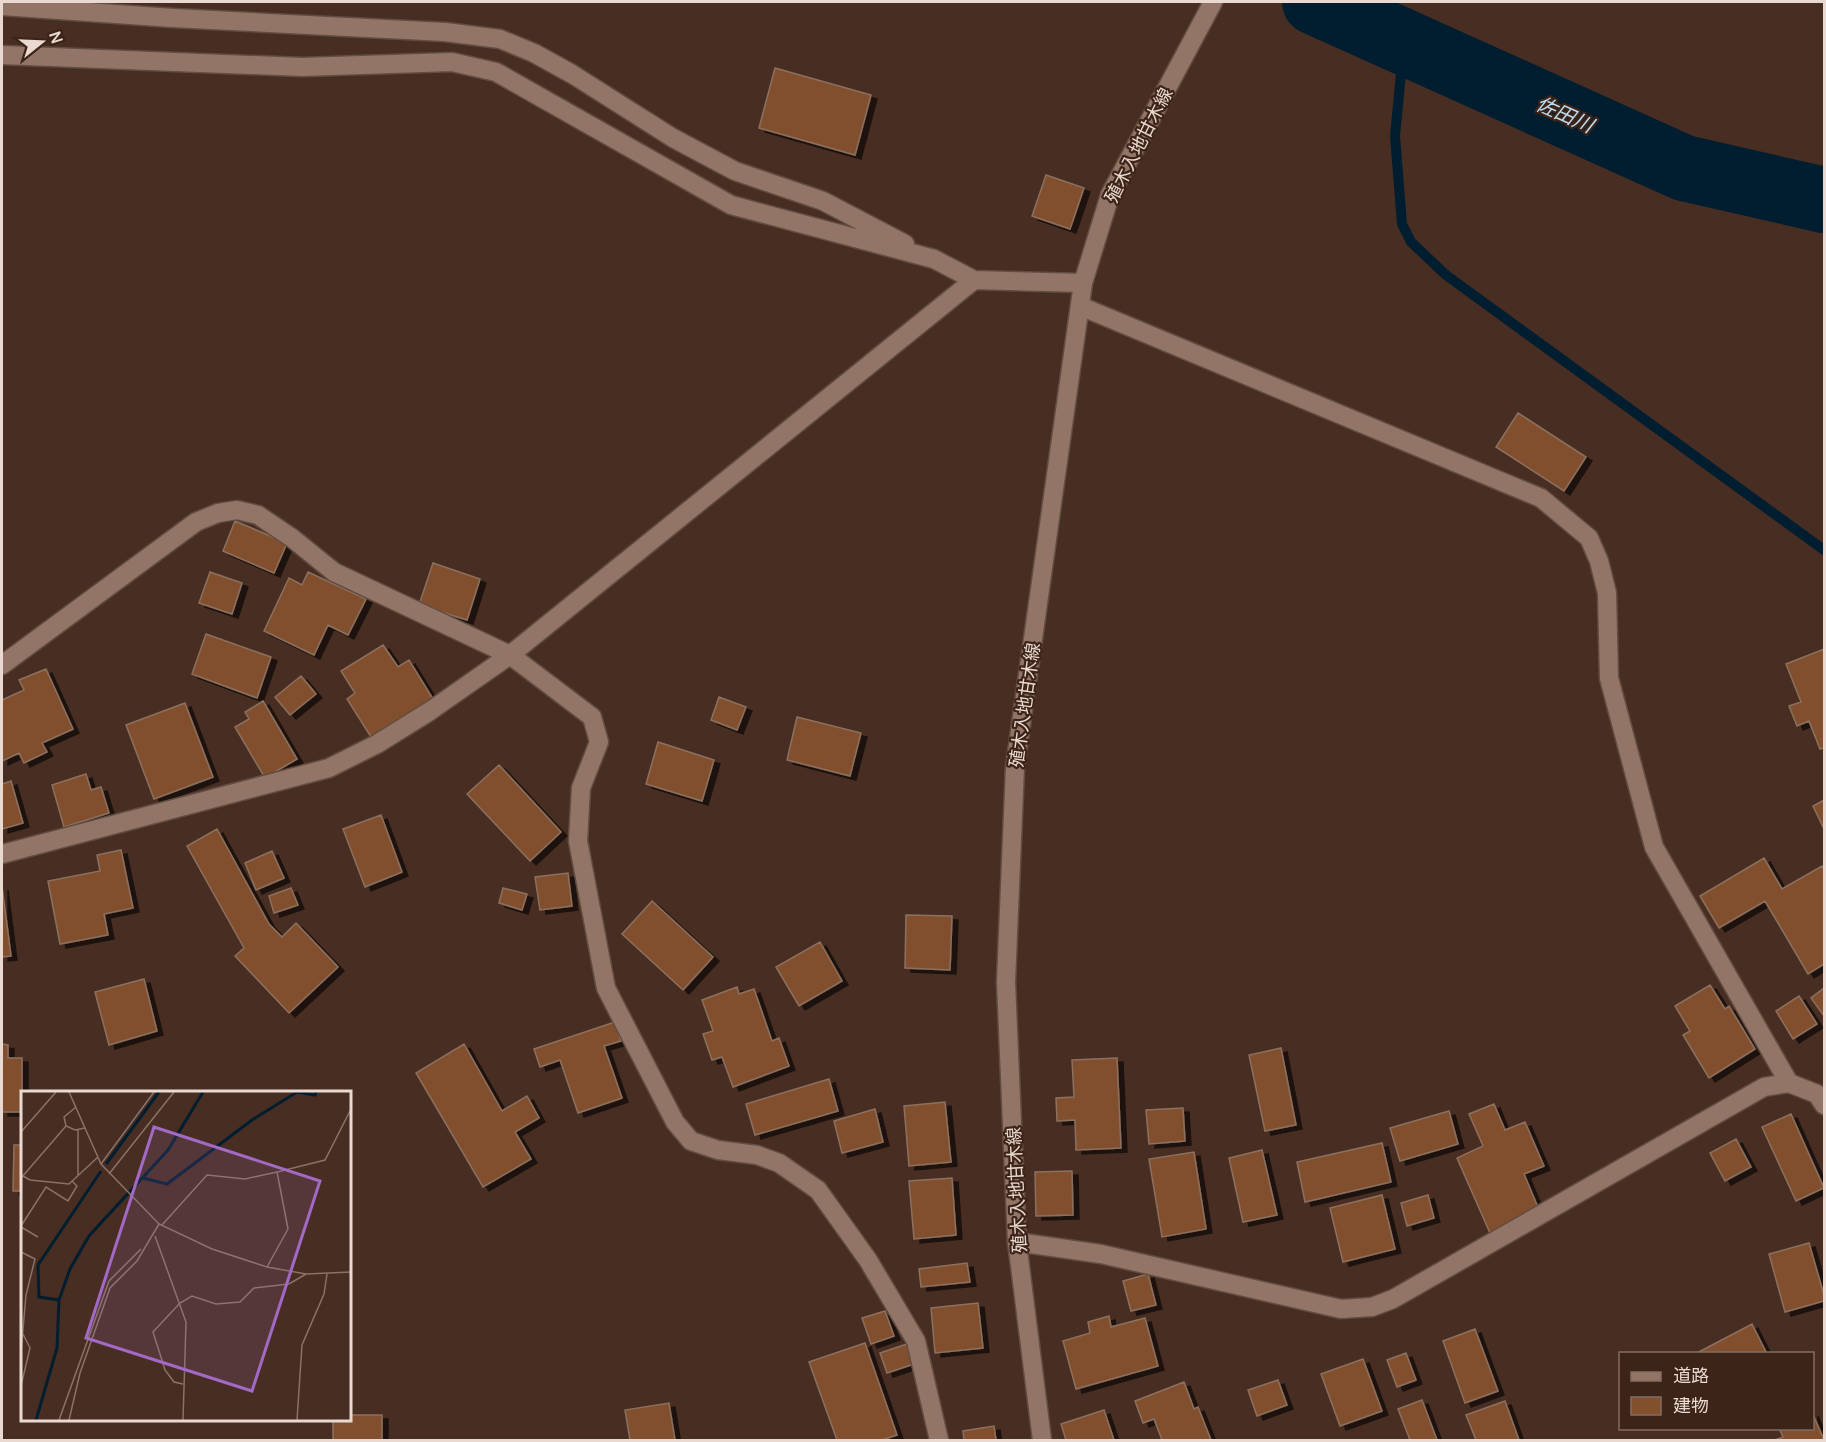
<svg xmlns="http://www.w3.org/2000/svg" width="1826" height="1442" font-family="Manrope,'Noto Sans JP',sans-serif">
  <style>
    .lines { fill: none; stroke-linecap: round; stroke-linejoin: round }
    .stream { stroke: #001e2f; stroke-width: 10 }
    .river { stroke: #001e2f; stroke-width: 66 }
    .building { fill: #82502d; stroke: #8c705f; stroke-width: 1.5; filter: url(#shadow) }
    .street-casing { stroke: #624d42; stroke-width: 21 }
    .secondary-casing { stroke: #624d42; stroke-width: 21 }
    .street { stroke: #937567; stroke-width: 18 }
    .secondary { stroke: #937567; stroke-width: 18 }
    .labels { text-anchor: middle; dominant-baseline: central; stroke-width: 4.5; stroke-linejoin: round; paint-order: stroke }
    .street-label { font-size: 18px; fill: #ead9d1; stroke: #3d2418 }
    .water-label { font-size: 20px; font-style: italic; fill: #bdddf3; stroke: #3d2418 }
    .inset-river { fill: none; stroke: #001e2f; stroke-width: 3 }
    .inset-road { fill: none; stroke: #897268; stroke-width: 1.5 }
    .view { fill: #a269c5; fill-opacity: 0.15; stroke: #a269c5; stroke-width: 3 }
    .inset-edge { fill: none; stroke: #ead9d1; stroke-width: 3 }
  </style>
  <defs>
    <filter id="shadow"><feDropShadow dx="6" dy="4" stdDeviation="0" flood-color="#0009"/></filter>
  </defs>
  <rect width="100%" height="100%" fill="#482e22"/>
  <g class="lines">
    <path class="stream" d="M 1404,42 L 1395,136 L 1402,224 L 1411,242 L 1446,275 L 1824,550"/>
    <path class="river" d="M 1315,2 L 1684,168 L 1824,200"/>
  </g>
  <path class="building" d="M 775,68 L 871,95 L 855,155 L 759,128 Z
    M 1046,175 L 1084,188 L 1070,229 L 1032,216 Z
    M 1518,413 L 1586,457 L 1564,491 L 1496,447 Z
    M 235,521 L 287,543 L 274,573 L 223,551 Z
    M 433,563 L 480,579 L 467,620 L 419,605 Z
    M 210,572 L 242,583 L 232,614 L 199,603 Z
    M 308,572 L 366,599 L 348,635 L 328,625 L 314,655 L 264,631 L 289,578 L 302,585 Z
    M 206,634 L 271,657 L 257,698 L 192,674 Z
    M 383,645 L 398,667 L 409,660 L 433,699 L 371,737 L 347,699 L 355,693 L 341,671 Z
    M 1824,649 L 1824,748 L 1820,749 L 1809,721 L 1797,726 L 1789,706 L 1801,702 L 1786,664 Z
    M 46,669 L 73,729 L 42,743 L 47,752 L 24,763 L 19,753 L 2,761 L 2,700 L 24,690 L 19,680 Z
    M 301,676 L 316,694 L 290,715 L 275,697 Z
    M 719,697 L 746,707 L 737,730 L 711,720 Z
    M 263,701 L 297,759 L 265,778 L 235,727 L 249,719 L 245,712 Z
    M 185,703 L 213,777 L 154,799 L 126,725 Z
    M 797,717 L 861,733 L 850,776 L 787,760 Z
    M 658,742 L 714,760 L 702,801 L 646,784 Z
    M 499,765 L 561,832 L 530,861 L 467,794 Z
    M 86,774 L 91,790 L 101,787 L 109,813 L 64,827 L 52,785 Z
    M 11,781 L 23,823 L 2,829 L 2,784 Z
    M 1824,800 L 1824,829 L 1813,806 Z
    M 381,815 L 402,872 L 365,887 L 343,829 Z
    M 217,829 L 269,924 L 282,937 L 296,923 L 338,967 L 289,1013 L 235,956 L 244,948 L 187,846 Z
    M 121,850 L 133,908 L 104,914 L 108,935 L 60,944 L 48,881 L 100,871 L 97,855 Z
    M 272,851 L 284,878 L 256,890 L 245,863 Z
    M 1764,858 L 1782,889 L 1822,866 L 1824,870 L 1824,964 L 1808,974 L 1765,901 L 1719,928 L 1700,896 Z
    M 568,873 L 572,906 L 540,910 L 535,877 Z
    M 2,886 L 11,956 L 2,957 Z
    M 291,888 L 298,905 L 274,913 L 269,896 Z
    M 503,888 L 527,894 L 522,910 L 499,903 Z
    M 652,901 L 713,957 L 683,990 L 622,934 Z
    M 906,915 L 952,916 L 950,970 L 905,968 Z
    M 820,942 L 842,981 L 799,1006 L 776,967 Z
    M 144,979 L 157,1031 L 109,1045 L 95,992 Z
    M 1710,985 L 1725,1009 L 1729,1006 L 1755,1049 L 1709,1078 L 1683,1035 L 1690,1031 L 1675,1006 Z
    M 737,987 L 739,994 L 754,989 L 772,1041 L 779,1038 L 789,1066 L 733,1087 L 722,1057 L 712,1060 L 703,1034 L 713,1031 L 702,1000 Z
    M 1824,988 L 1824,1016 L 1811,998 Z
    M 1799,996 L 1817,1024 L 1793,1039 L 1776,1011 Z
    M 615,1022 L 621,1041 L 604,1046 L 622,1098 L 578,1113 L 560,1060 L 540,1067 L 534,1049 Z
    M 2,1044 L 8,1045 L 8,1058 L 22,1058 L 22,1112 L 2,1112 Z
    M 464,1044 L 502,1111 L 527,1096 L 539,1118 L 515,1132 L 531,1159 L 483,1187 L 416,1073 Z
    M 1281,1048 L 1296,1125 L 1265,1131 L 1249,1055 Z
    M 1117,1058 L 1121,1148 L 1076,1150 L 1075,1120 L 1057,1121 L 1056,1098 L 1074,1097 L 1072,1060 Z
    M 829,1079 L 838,1111 L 755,1135 L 746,1104 Z
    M 945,1102 L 951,1162 L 909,1166 L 904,1106 Z
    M 1494,1104 L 1505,1130 L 1525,1122 L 1544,1166 L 1524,1174 L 1540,1212 L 1490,1233 L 1457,1158 L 1483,1146 L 1469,1114 Z
    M 1183,1108 L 1185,1141 L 1149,1144 L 1146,1110 Z
    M 875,1109 L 883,1142 L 842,1153 L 834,1121 Z
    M 1449,1111 L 1458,1144 L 1400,1161 L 1390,1128 Z
    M 1791,1114 L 1824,1188 L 1796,1201 L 1762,1127 Z
    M 1736,1139 L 1751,1167 L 1725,1181 L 1710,1153 Z
    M 1382,1143 L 1391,1182 L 1305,1202 L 1297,1162 Z
    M 14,1145 L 22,1145 L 22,1191 L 13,1191 Z
    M 1262,1150 L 1277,1215 L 1243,1222 L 1229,1158 Z
    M 1194,1152 L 1206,1229 L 1162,1237 L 1149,1159 Z
    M 1072,1171 L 1073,1215 L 1036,1216 L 1035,1172 Z
    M 952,1178 L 956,1235 L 914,1239 L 909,1181 Z
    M 1382,1195 L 1395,1249 L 1343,1262 L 1330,1208 Z
    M 1428,1195 L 1434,1218 L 1407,1226 L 1401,1203 Z
    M 1809,1243 L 1824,1295 L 1824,1301 L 1785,1312 L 1769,1254 Z
    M 967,1263 L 970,1282 L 921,1287 L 919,1269 Z
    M 1148,1274 L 1156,1305 L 1131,1311 L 1123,1281 Z
    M 978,1303 L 983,1348 L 935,1353 L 931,1308 Z
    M 885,1311 L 894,1336 L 871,1344 L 862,1318 Z
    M 1109,1316 L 1111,1327 L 1145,1318 L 1158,1366 L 1076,1389 L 1063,1341 L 1090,1333 L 1088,1322 Z
    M 1752,1324 L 1767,1354 L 1695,1354 Z
    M 1475,1329 L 1498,1391 L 1465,1403 L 1443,1341 Z
    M 865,1343 L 897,1435 L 882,1440 L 837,1440 L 809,1362 Z
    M 907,1344 L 914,1364 L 887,1373 L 880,1353 Z
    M 1406,1353 L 1416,1380 L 1397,1387 L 1387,1360 Z
    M 1363,1359 L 1382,1411 L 1340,1426 L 1321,1374 Z
    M 1278,1380 L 1287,1405 L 1257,1416 L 1248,1390 Z
    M 1184,1382 L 1194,1409 L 1198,1407 L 1211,1440 L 1162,1440 L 1154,1419 L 1143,1423 L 1135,1401 Z
    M 1422,1400 L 1437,1440 L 1410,1440 L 1398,1409 Z
    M 1505,1401 L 1519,1440 L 1476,1440 L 1466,1415 Z
    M 669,1403 L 675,1440 L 630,1440 L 625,1410 Z
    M 1104,1410 L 1114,1440 L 1066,1440 L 1061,1424 Z
    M 1812,1412 L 1824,1440 L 1775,1440 L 1783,1437 L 1779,1428 L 1812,1428 Z
    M 350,1415 L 382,1415 L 382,1440 L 333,1440 L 333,1420 L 350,1420 Z
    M 994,1426 L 996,1440 L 964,1440 L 963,1431 Z"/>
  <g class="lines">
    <g class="street-casing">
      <path id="street" d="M 2,6 L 173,18 L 445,32 L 500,39 L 534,53 L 572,74 L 673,138 L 735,171 L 823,201 L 905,244
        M 2,55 L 302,67 L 452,62 L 496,72 L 731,205 L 934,259 L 974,280 L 1083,283
        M 1080,306 L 1541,498 L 1589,538 L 1599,561 L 1607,593 L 1609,678 L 1654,847 L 1789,1083
        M 2,665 L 196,522 L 218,513 L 237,510 L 258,515 L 292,538 L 334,572 L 510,655 L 592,717 L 599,742 L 581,788 L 578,841 L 606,988 L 675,1122 L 691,1141 L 718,1150 L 757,1155 L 779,1163 L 818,1190 L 868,1260 L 916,1341 L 939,1440
        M 2,854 L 329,768 L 377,744 L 430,711 L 510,655 L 974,280
        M 1017,1242 L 1101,1254 L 1341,1309 L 1372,1307 L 1393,1299 L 1764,1087 L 1789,1083 L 1817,1094 L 1824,1105"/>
    </g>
    <g class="secondary-casing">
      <path id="secondary" d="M 1042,1440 L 1017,1242 L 1006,982 L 1015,767 L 1083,283 L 1110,195 L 1213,2"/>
    </g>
    <use href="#street" class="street"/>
    <use href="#secondary" class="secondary"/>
  </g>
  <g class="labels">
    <g class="street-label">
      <text transform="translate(1138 145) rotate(-63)">殖木入地甘木線</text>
      <text transform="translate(1024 705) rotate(-82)">殖木入地甘木線</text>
      <text transform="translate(1016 1190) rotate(-93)">殖木入地甘木線</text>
    </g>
    <g class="water-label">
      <text transform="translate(1565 114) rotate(24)">佐田川</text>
    </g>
  </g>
  <g transform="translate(21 1091)">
    <rect width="330" height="330" fill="#482e22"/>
    <path class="inset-river" d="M 85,73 L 138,1M 122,87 L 146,93 L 231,29 L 276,1 L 294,4 L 295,1M 38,209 L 18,206 L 17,174 L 80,80M 15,329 L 36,257 L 38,209 L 49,178 L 68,145 L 147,59 L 182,1"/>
    <path class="inset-road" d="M 48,1 L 80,73 L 138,133 L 191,158 L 246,176 L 285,183 L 330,181M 55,16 L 43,26 L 45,35 L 54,39 L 64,37M 57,39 L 57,84M 0,41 L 35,1M 80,73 L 133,1M 88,83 L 153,1M 2,85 L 9,89 L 48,93 L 77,66M 1,86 L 45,35M 141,134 L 186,84 L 224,88 L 256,81M 0,135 L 25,96 L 47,110 L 56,95 L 51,90M 0,136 L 17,146M 134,145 L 165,231 L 162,329M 0,161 L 14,168 L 5,204 L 0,261M 246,176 L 267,138 L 256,81 L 304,69 L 330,18M 162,293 L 153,291 L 144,279 L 132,241 L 159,212 L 171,205 L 195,213 L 219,211 L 233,197 L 268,193 L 285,183M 0,295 L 9,257 L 2,243M 38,329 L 88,190 L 120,158M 48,329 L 59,282 L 89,197 L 116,170 L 138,133M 276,329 L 281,254 L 303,203 L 306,183"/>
    <path class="view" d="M 133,36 L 299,90 L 231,300 L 65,247 Z"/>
    <rect width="330" height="330" class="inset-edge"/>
  </g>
  <rect width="1826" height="1442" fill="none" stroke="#ead9d1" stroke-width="6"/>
  <rect x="1619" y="1352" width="195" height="78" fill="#3d2418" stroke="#826c62" stroke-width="1.5"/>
  <rect x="1631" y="1372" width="30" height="9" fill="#937567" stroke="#826c62" stroke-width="1.5"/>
  <text x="1673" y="1382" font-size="18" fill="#ead9d1">道路</text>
  <rect x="1631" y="1397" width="30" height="18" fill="#82502d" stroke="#826c62" stroke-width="1.5"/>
  <text x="1673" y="1412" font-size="18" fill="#ead9d1">建物</text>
  <g transform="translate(42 42) rotate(72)" stroke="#3d2418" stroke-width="4.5" paint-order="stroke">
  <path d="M0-4.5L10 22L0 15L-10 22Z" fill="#ead9d1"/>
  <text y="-9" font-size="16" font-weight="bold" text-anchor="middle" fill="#ead9d1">N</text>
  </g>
</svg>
